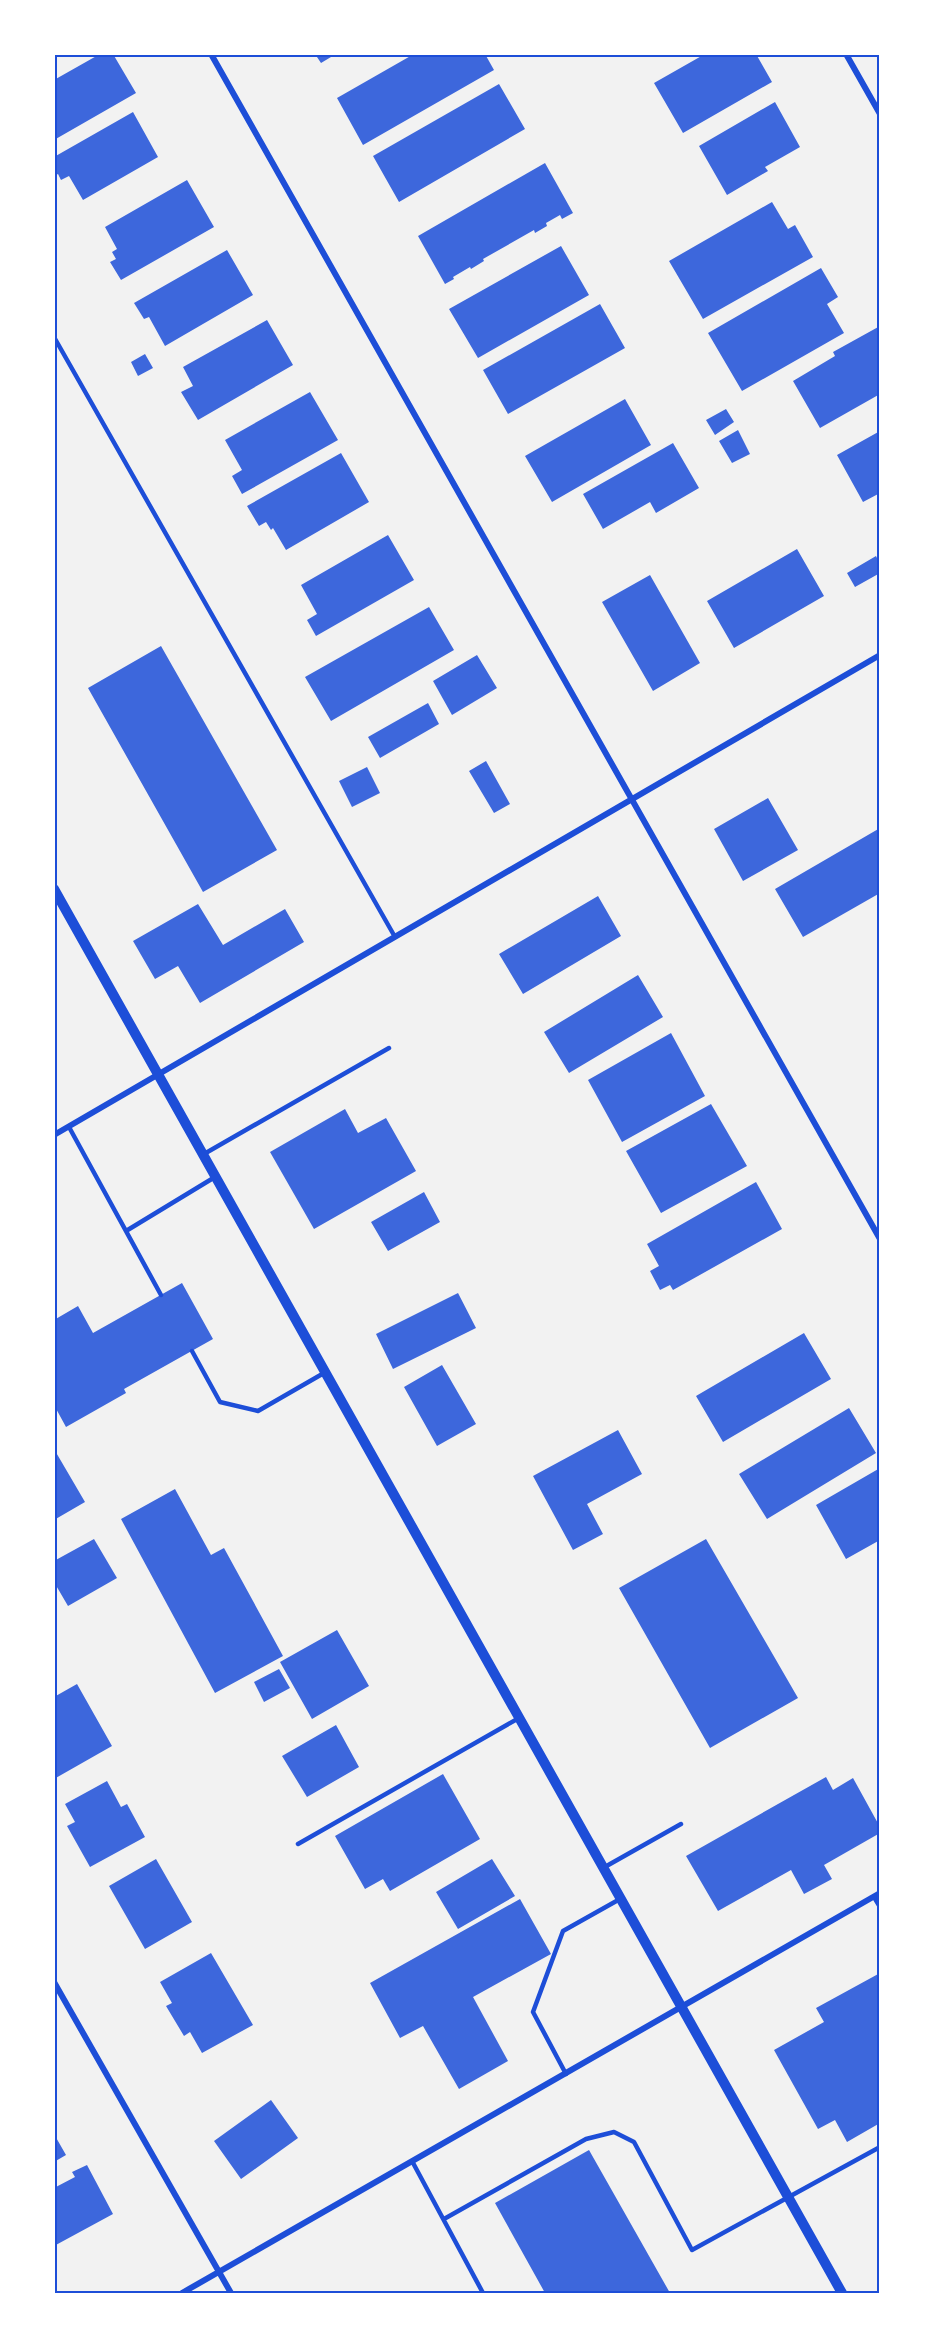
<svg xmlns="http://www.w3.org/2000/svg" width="934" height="2347" font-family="Figtree,sans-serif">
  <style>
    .building { fill: #3d67dc }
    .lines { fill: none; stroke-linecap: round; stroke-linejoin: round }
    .service { stroke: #1d4ed8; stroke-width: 4.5 }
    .minor { stroke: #1d4ed8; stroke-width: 6 }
    .tertiary { stroke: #1d4ed8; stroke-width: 10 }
    .neatline { fill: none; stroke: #1d4ed8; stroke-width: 2 }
  </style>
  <rect width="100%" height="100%" fill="#f2f2f2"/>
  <path class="building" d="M 100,54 L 113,54 L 136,93 L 54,140 L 54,80 Z
    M 315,54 L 336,54 L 321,63 Z
    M 414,54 L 485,54 L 494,70 L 363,145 L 337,98 Z
    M 705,54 L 756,54 L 772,82 L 683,133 L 654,83 Z
    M 499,84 L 525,129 L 399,202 L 373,156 Z
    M 775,102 L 800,147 L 765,167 L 768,171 L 727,195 L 699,146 Z
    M 133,112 L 158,157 L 83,200 L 69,176 L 61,180 L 58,174 L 54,176 L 54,157 Z
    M 545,163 L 573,213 L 562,219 L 560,215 L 546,223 L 547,226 L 535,233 L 534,230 L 483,259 L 484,261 L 471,269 L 470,267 L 453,277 L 454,279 L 445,284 L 418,236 Z
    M 187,180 L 214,227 L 121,280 L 110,262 L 116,259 L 112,252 L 117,249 L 105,227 Z
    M 772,202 L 788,229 L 795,225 L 813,257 L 703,319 L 669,261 Z
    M 561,246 L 589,295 L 478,358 L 449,309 Z
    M 227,250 L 253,295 L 165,346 L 149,317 L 144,319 L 134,303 Z
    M 821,268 L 838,297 L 827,304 L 844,333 L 742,391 L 708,333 Z
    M 600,304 L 625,348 L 508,414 L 483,370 Z
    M 267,320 L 293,365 L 198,420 L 181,392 L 193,386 L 183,367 Z
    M 880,326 L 880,394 L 820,428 L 793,381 L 835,356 L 833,352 Z
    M 145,354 L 153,368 L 138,376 L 131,362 Z
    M 310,392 L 338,440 L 242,494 L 232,476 L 242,470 L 225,440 Z
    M 625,399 L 651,445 L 552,502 L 525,456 Z
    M 726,409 L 734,422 L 715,435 L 706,420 Z
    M 738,430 L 750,454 L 732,463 L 719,441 Z
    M 880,431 L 880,493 L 863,502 L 837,455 Z
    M 673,443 L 699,488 L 656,513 L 650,502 L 603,529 L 583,494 Z
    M 341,453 L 369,502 L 286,550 L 273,528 L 271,530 L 266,522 L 259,526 L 247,506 Z
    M 388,535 L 414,580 L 316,636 L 307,620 L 317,614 L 301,585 Z
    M 797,549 L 824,596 L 734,648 L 707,601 Z
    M 876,556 L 880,564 L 880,573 L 855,587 L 847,573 Z
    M 650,575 L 700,663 L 653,691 L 602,602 Z
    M 429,607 L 454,650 L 331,721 L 305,677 Z
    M 161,646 L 277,850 L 203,892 L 88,688 Z
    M 477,655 L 497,688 L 452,715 L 433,681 Z
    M 428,703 L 439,724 L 380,758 L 368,737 Z
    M 486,761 L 510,804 L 494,813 L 469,771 Z
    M 367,767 L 380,793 L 352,807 L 339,781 Z
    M 768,798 L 798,850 L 743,881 L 714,829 Z
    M 880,828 L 880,893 L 803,937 L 775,889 Z
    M 598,896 L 621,936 L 523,994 L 499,954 Z
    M 198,904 L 223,945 L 285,909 L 304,942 L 200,1003 L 178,966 L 155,979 L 133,941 Z
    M 638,975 L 663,1017 L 569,1073 L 544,1032 Z
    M 671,1033 L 705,1096 L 622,1142 L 588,1080 Z
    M 711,1104 L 747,1166 L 661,1213 L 626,1151 Z
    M 345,1109 L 358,1133 L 386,1118 L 416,1171 L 314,1229 L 270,1152 Z
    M 756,1182 L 782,1229 L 673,1290 L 670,1285 L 660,1290 L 650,1271 L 659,1266 L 647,1244 Z
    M 424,1192 L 440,1222 L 388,1251 L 371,1222 Z
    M 182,1283 L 213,1339 L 124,1389 L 126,1393 L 66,1427 L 54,1405 L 54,1320 L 78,1306 L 93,1333 Z
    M 458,1293 L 476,1328 L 393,1369 L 376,1334 Z
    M 804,1333 L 831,1379 L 723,1442 L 696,1396 Z
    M 442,1365 L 476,1424 L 437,1446 L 404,1387 Z
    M 849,1408 L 876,1453 L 767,1519 L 739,1474 Z
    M 618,1430 L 642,1474 L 587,1504 L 603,1534 L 573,1550 L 533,1476 Z
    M 54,1449 L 85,1502 L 54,1520 Z
    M 880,1468 L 880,1540 L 846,1559 L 816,1505 Z
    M 175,1489 L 211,1555 L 224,1548 L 283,1656 L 215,1693 L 121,1519 Z
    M 94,1539 L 117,1578 L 68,1606 L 54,1582 L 54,1561 Z
    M 706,1539 L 798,1698 L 710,1748 L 619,1588 Z
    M 337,1630 L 369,1686 L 312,1719 L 280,1662 Z
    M 279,1669 L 290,1688 L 264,1702 L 254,1682 Z
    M 77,1684 L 112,1746 L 54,1779 L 54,1697 Z
    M 336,1725 L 359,1767 L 307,1797 L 282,1756 Z
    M 443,1774 L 480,1839 L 390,1891 L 383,1879 L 365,1889 L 335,1836 Z
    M 826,1777 L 833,1790 L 853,1778 L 880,1827 L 880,1833 L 824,1865 L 832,1879 L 804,1894 L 791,1870 L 718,1911 L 686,1856 Z
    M 107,1781 L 121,1807 L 127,1804 L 145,1837 L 90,1867 L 67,1826 L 75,1822 L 65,1804 Z
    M 156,1859 L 192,1922 L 145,1949 L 109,1886 Z
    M 492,1859 L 515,1896 L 458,1929 L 436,1892 Z
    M 520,1899 L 551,1954 L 473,1997 L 508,2061 L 459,2089 L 423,2026 L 400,2038 L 370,1983 Z
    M 211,1953 L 253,2025 L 202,2053 L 190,2032 L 184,2036 L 166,2006 L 172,2003 L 160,1982 Z
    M 880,1973 L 880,2123 L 847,2142 L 835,2120 L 818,2129 L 774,2050 L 824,2022 L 816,2008 Z
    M 271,2100 L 298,2138 L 241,2179 L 214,2141 Z
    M 54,2134 L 66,2155 L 54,2162 Z
    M 589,2150 L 670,2293 L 545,2293 L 495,2203 Z
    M 87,2165 L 113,2214 L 54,2246 L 54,2188 L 75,2177 L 72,2172 Z"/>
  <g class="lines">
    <path class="service" d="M 54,337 L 395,937
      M 69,1127 L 161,1295
      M 204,1154 L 389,1048
      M 126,1231 L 215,1177
      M 192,1351 L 220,1402 L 258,1411 L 324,1373
      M 298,1844 L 519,1718
      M 603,1868 L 681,1824
      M 874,1897 L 880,1907
      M 566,2074 L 533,2012 L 563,1931 L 620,1899
      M 412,2161 L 483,2293
      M 444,2219 L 586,2139 L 614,2132 L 634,2142 L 692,2250 L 880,2147"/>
    <path class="minor" d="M 211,54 L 880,1239
      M 846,54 L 880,114
      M 54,1135 L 880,655
      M 54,1982 L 231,2293
      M 182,2293 L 880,1893"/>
    <path class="tertiary" d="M 54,889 L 842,2293"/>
  </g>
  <rect width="934" height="2347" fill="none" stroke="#ffffff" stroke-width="111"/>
  <rect x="56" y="56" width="822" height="2236" class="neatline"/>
</svg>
